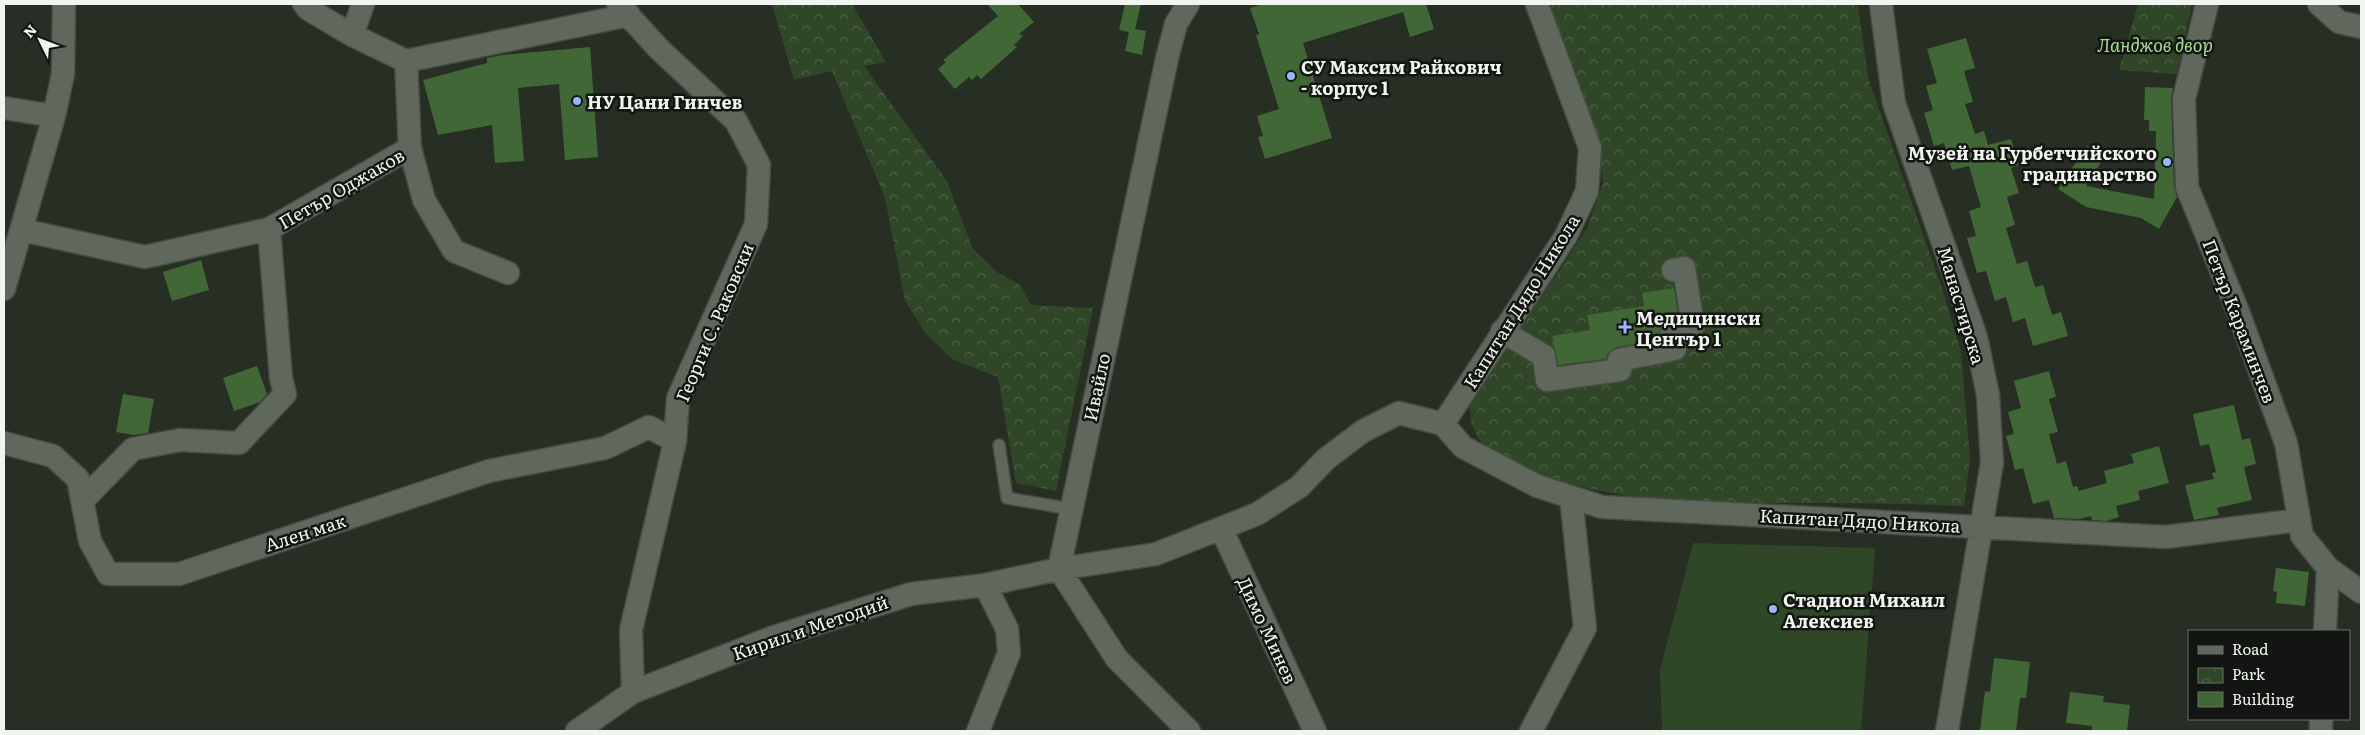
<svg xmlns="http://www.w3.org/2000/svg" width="2365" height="735" font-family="Literata,serif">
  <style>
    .grass { fill: #2f4727 }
    .park { fill: url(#park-crowns) }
    .building { fill: #426736 }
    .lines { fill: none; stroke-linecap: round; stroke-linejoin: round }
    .lane-casing { stroke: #464c43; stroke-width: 14 }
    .street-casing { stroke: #464c43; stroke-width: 25 }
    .lane { stroke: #60685d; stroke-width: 11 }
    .street { stroke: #60685d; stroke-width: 22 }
    .poi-dot { fill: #99b5fd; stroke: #121511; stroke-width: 2 }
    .labels { text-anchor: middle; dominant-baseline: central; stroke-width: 5; stroke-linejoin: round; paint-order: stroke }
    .park-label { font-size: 18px; font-style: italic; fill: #a5dd93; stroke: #121511 }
    .poi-label { font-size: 18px; font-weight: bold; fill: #f0f5ef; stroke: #121511; text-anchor: start }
    .street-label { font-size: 18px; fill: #f0f5ef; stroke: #121511 }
  </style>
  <defs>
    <pattern id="park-crowns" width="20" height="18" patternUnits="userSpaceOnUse" patternTransform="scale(1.25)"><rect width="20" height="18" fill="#2f4727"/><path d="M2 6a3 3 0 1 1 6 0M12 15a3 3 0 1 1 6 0" fill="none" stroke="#4d6247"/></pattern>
  </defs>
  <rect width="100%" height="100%" fill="#272e24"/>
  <path class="grass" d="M 1693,543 L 1875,548 L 1861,731 L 1662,731 L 1660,670 Z"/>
  <path class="park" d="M 772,4 L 852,4 L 886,62 L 864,66 L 947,181 L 973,249 L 997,272 L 1020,285 L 1031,305 L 1093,308 L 1056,491 L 1016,483 L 998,377 L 954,360 L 926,334 L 905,301 L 885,198 L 832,71 L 794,80 Z
    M 1541,4 L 1858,4 L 1868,78 L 1943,291 L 1961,352 L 1970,458 L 1964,506 C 1916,504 1869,503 1821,503 C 1719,502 1610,509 1516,463 C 1502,456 1489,451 1479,439 C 1470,428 1470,411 1470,399 L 1556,276 L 1587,228 L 1603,183 L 1599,150 Z
    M 2138,4 L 2192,4 L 2177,74 L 2119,70 Z"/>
  <path class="building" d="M 987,4 L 1018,4 L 1034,22 L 1019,34 L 1023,36 L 1014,45 L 1017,47 L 981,79 L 977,75 L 972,80 L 969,77 L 955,89 L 938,69 L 946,62 L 943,60 L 998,16 Z
    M 1125,4 L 1141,4 L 1135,29 L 1146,31 L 1142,55 L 1125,51 L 1129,32 L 1119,30 Z
    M 1263,4 L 1426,4 L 1434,29 L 1410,37 L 1403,12 L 1303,43 L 1332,138 L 1265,159 L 1258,137 L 1263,136 L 1257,116 L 1279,109 L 1256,35 L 1259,34 L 1250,8 Z
    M 1966,38 L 1975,68 L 1964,71 L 1973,102 L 1965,104 L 1975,134 L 1984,131 L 1988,145 L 2011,139 L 2019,165 L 2011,168 L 2019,193 L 2007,197 L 2015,225 L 2006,228 L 2017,264 L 2027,261 L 2035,287 L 2043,285 L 2052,315 L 2061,312 L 2068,336 L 2033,346 L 2025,318 L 2013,322 L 2006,297 L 1995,301 L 1986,271 L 1977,273 L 1967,238 L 1976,236 L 1969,211 L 1981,207 L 1969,166 L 1952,170 L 1944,143 L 1934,146 L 1924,113 L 1933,110 L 1926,86 L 1937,83 L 1927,49 Z
    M 590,47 L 598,157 L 565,160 L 559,84 L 518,88 L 524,161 L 495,163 L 492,125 L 438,135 L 423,80 L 487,63 L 487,58 L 502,55 Z
    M 2145,87 L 2173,88 L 2171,99 L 2174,187 L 2177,197 L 2159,229 L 2141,218 L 2086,207 L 2058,189 L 2087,146 L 2104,158 L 2086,186 L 2154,199 L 2156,131 L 2149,131 L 2149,120 L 2144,120 Z
    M 201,260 L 209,290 L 172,301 L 163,272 Z
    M 1674,288 L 1678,315 L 1669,317 L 1660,324 L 1660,339 L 1616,347 L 1607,354 L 1606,359 L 1558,365 L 1552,336 L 1590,330 L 1587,315 L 1644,306 L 1642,293 Z
    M 257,366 L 267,394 L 260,402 L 234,411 L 223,378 Z
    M 2049,371 L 2056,397 L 2049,399 L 2058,432 L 2049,434 L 2057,464 L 2066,461 L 2073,487 L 2077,486 L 2079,491 L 2107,483 L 2104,471 L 2134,463 L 2131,454 L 2159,446 L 2169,483 L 2138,491 L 2140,500 L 2116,506 L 2119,517 L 2106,521 L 2092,520 L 2091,516 L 2079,519 L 2054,518 L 2049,500 L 2033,504 L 2023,468 L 2015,470 L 2006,436 L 2014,434 L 2008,412 L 2021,408 L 2014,381 Z
    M 123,394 L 154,399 L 148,433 L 134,435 L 116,432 Z
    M 2234,405 L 2242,440 L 2250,438 L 2256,464 L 2244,467 L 2252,500 L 2217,508 L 2219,515 L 2194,520 L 2185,485 L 2214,479 L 2212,473 L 2216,472 L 2209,444 L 2200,446 L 2193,414 Z
    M 2276,568 L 2309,572 L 2305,606 L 2276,603 L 2277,592 L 2273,591 Z
    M 1994,658 L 2030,662 L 2026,698 L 2020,698 L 2016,731 L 1980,730 L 1985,691 L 1990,692 Z
    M 2070,692 L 2104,696 L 2103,702 L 2130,705 L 2127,731 L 2092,731 L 2092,726 L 2066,723 Z"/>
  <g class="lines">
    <g class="lane-casing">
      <path id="lane" d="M 999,445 L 1007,498 L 1071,509"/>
    </g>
    <g class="street-casing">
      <path id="street" d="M 304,4 L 308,9 L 352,35 L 363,4
        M 618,4 L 659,49 L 736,121 L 759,165 L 756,224 L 678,398 L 675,441 L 631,630 L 633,692
        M 1188,4 L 1176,24 L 1167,58 L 1059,569 L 1117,659 L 1189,731
        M 1881,4 L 1894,103 L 1976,337 L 1988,395 L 1992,463 L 1947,731
        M 2207,4 L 2184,99 L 2187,187 L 2239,314 L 2286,443 L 2302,536 L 2328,568 L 2325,631
        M 2319,4 L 2339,22 L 2361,27
        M 352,35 L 406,61
        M 4,108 L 54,116
        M 410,148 L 424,200 L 454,251 L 508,273
        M 22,230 L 145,257 L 269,229 L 410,148 L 406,61 L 629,15
        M 4,289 L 54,116 L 63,74 L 64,4
        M 1502,331 L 1544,356 L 1547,380 L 1620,370 L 1619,360 L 1675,349 L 1672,330 L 1693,326 L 1684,268 L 1673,270
        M 1443,424 L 1566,236 L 1587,191 L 1590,148 L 1537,4
        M 4,443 L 53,456 L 78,479 L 90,541 L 108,574 L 179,574 L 489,471 L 605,448 L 649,427 L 675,441
        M 82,501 L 133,449 L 180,440 L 239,443 L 285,394 L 281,378 L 269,229
        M 1221,528 L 1315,731
        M 2328,568 L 2361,592
        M 577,731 L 633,692 L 774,637 L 911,594 L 985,585 L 1059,569 L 1156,554 L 1257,514 L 1299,487 L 1326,459 L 1363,431 L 1399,413 L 1443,424 L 1463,447 L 1537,486 L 1602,507 L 2166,537 L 2299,520
        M 978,731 L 1009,653 L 1007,629 L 985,585
        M 1531,731 L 1585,628 L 1571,497
        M 2321,731 L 2321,719"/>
    </g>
    <use href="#lane" class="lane"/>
    <use href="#street" class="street"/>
  </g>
  <g class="poi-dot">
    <circle cx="1291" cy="76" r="5"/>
    <circle cx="577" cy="101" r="5"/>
    <circle cx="2167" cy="162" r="5"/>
    <path d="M1622.5 319.5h5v5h5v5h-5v5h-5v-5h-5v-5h5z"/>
    <circle cx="1773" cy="609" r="5"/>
  </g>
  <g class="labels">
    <g class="park-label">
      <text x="2155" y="44">Ланджов двор</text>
    </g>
    <g class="poi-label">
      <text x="1301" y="66">СУ Максим Райкович<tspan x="1301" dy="21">- корпус 1</tspan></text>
      <text x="587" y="101">НУ Цани Гинчев</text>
      <text x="2157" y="152" text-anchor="end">Музей на Гурбетчийското<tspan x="2157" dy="21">градинарство</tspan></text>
      <text x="1636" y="317">Медицински<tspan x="1636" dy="21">Център 1</tspan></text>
      <text x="1783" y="599">Стадион Михаил<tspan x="1783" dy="21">Алексиев</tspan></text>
    </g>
    <g class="street-label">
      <text transform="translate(341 188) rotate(-30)">Петър Оджаков</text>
      <text transform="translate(1521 301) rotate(-58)">Капитан Дядо Никола</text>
      <text transform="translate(1962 305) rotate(73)">Манастирска</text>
      <text transform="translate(2240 321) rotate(69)">Петър Караминчев</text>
      <text transform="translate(714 322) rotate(-67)">Георги С. Раковски</text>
      <text transform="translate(1096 387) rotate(-78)">Ивайло</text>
      <text transform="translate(1860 520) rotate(3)">Капитан Дядо Никола</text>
      <text transform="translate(305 532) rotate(-18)">Ален мак</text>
      <text transform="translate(810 627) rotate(-19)">Кирил и Методий</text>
      <text transform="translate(1268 630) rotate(65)">Димо Минев</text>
    </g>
  </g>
  <rect width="2365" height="735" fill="none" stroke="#f0f5ef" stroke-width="10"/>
  <rect x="2188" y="630" width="162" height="90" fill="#121511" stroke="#6b6f6a"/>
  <rect x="2198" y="646" width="25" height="8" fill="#60685d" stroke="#6b6f6a"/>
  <text x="2232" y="655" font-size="15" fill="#f0f5ef">Road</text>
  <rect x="2198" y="668" width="25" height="15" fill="url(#park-crowns)" stroke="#6b6f6a"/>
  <text x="2232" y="680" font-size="15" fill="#f0f5ef">Park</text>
  <rect x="2198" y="692" width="25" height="15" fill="#426736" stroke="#6b6f6a"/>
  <text x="2232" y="705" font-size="15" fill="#f0f5ef">Building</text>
  <g transform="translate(40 40) rotate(312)" stroke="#121511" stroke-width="4" paint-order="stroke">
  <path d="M0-4L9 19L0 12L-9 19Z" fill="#f0f5ef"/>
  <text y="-8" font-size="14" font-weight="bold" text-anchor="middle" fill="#f0f5ef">N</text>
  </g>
</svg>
